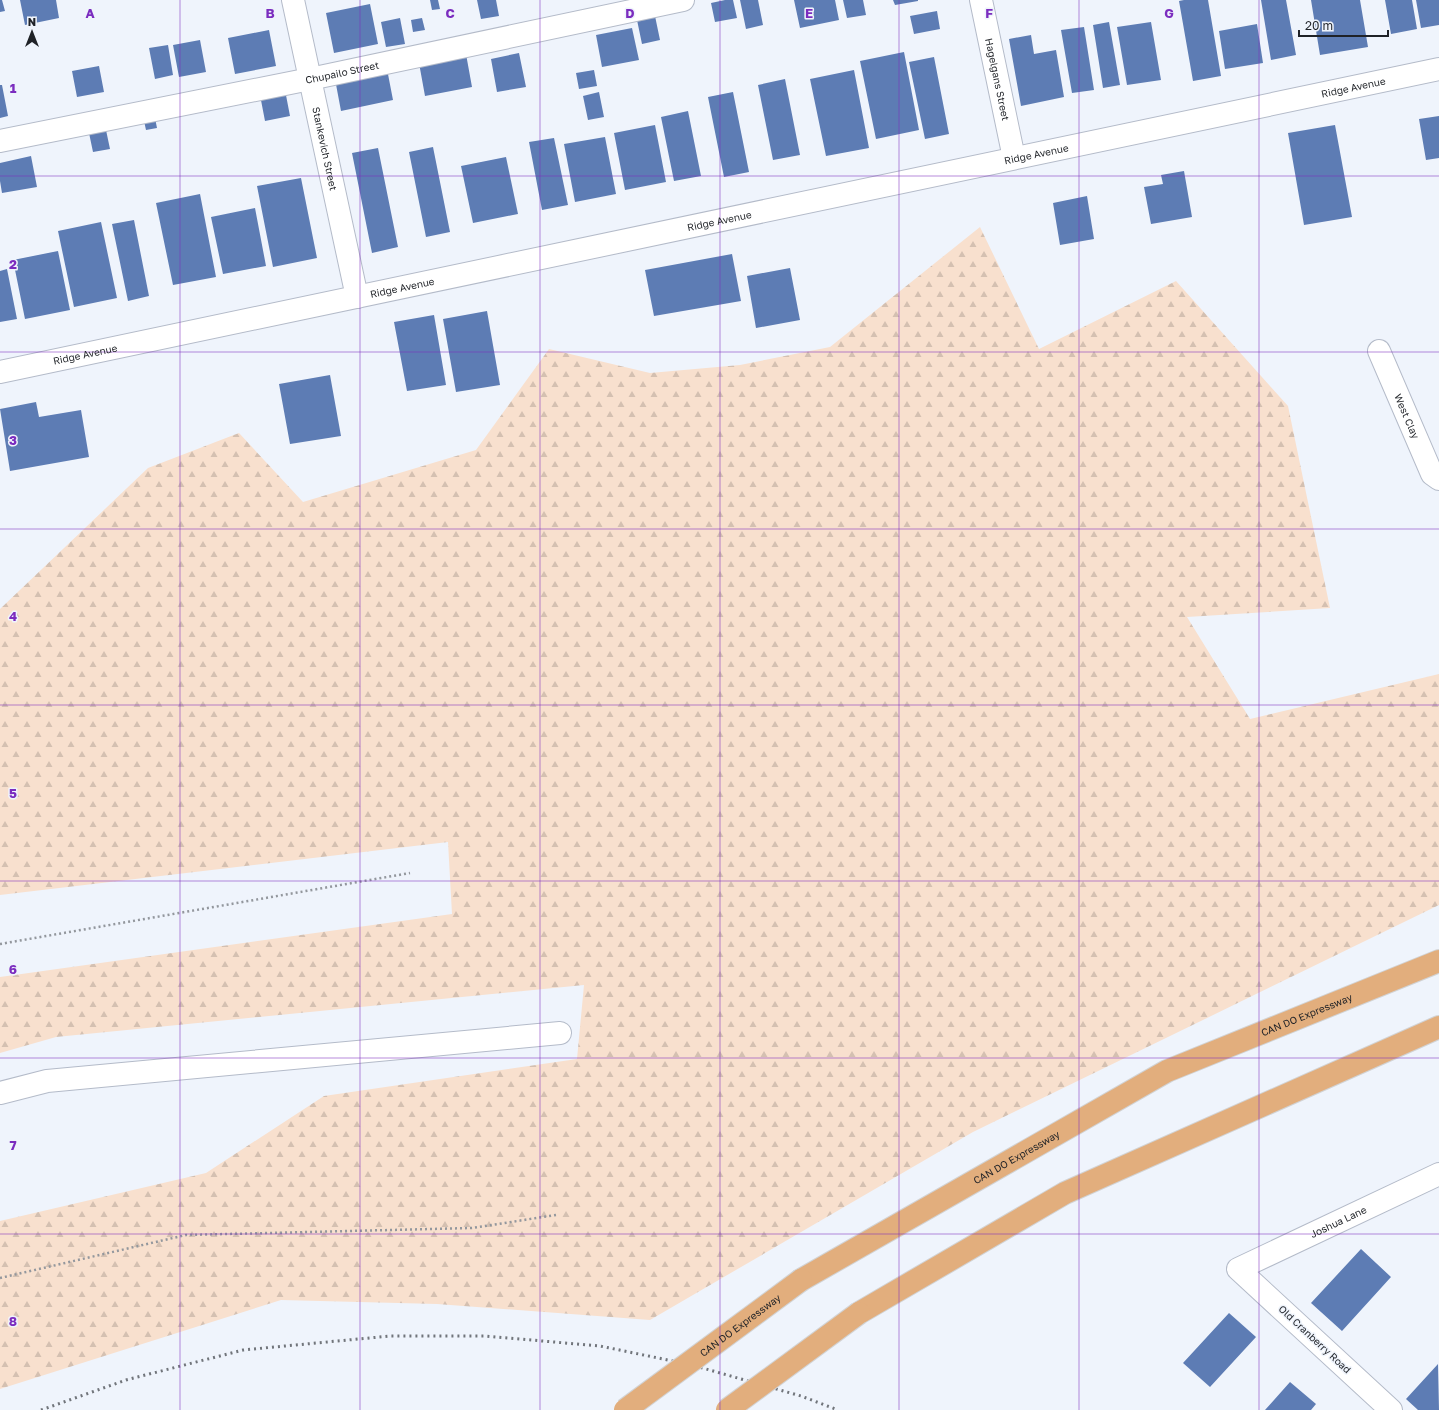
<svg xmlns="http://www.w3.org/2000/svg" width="1439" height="1410" font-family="'Golos Text',sans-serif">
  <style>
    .forest { fill: url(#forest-firs) }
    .building { fill: #5d7cb4 }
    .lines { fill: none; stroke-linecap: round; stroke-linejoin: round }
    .minor-casing { stroke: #b4bbc9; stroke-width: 24 }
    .major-casing { stroke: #d2d3d4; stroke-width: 24 }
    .path { stroke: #93979d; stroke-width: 2.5; stroke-dasharray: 2 3; stroke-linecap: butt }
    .minor { stroke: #fff; stroke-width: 22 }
    .major { stroke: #e2ae7d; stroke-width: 22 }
    .rail { stroke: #71757b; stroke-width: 3; stroke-dasharray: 2 4; stroke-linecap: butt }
    .major-bridge-casing { stroke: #d2d3d4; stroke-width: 24; stroke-linecap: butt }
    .major-bridge { stroke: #e2ae7d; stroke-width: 22 }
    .grid { fill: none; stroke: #7b2cbf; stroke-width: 1; stroke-opacity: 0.55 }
    .labels { text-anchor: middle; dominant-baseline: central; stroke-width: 3; stroke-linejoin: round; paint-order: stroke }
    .street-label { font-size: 10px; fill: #1f2227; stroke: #eff4fc }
    .grid-label { font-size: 13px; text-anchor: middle; font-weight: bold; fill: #7b2cbf; stroke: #eff4fc; stroke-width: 3; stroke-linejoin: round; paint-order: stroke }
  </style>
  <defs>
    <pattern id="forest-firs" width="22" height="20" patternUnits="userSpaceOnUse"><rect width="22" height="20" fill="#f8e0ce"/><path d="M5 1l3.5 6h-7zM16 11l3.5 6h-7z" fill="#d4c0b1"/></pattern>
  </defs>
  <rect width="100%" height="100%" fill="#eff4fc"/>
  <path class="forest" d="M 980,227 L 1039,349 L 1176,281 L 1288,406 L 1330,608 L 1187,617 L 1250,719 L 1439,674 L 1439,905 L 973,1132 L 650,1320 L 437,1304 L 281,1300 L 0,1389 L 0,1221 L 206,1173 L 324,1096 L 577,1059 L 584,985 L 56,1037 L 0,1053 L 0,977 L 452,914 L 448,842 L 0,895 L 0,609 L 148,468 L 239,433 L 303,502 L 476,450 L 549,349 L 650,373 L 740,365 L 830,347 Z"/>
  <path class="building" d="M 0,0 L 2,0 L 5,11 L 0,12 Z
    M 20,0 L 56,0 L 59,18 L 25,25 Z
    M 430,0 L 438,0 L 440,9 L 432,10 Z
    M 477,0 L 496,0 L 499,16 L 481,19 Z
    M 725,0 L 733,0 L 737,18 L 715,22 L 711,3 Z
    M 740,0 L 758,0 L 763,25 L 746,29 Z
    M 794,0 L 835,0 L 839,20 L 800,28 Z
    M 843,0 L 863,0 L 866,15 L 847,18 Z
    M 893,0 L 918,0 L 918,1 L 895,5 Z
    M 1184,0 L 1208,0 L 1221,76 L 1193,81 L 1179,1 Z
    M 1261,0 L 1286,0 L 1296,55 L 1271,60 Z
    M 1311,0 L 1360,0 L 1368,47 L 1320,55 Z
    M 1385,0 L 1412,0 L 1417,29 L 1391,34 Z
    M 1416,0 L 1439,0 L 1439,25 L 1421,28 Z
    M 370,4 L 378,44 L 334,53 L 326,13 Z
    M 937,11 L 940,29 L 914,34 L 910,16 Z
    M 655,16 L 660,40 L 642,44 L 637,20 Z
    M 400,18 L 405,44 L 386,47 L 381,22 Z
    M 422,18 L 425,30 L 413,32 L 411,20 Z
    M 1109,22 L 1120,85 L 1103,88 L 1093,25 Z
    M 1151,22 L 1161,80 L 1127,85 L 1117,27 Z
    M 1257,24 L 1263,63 L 1225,69 L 1219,31 Z
    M 1084,27 L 1094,90 L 1072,93 L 1061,30 Z
    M 632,28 L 639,60 L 602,67 L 596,35 Z
    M 269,30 L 276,66 L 235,74 L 228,38 Z
    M 1031,35 L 1034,54 L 1056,50 L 1064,97 L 1021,106 L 1009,39 Z
    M 200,40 L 206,72 L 179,77 L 173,45 Z
    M 168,45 L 173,75 L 155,79 L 149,48 Z
    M 904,52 L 919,130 L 876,139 L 860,61 Z
    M 519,53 L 526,87 L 497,92 L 491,59 Z
    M 466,54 L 472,87 L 425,96 L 419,63 Z
    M 934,57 L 949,134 L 925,139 L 909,62 Z
    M 99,66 L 104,92 L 77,97 L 72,71 Z
    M 387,69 L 393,100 L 341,111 L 335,79 Z
    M 594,70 L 597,86 L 579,89 L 576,73 Z
    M 854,70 L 869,148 L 826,156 L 810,79 Z
    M 785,79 L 800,155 L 773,160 L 758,85 Z
    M 0,85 L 2,85 L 8,116 L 0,118 Z
    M 285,90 L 290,116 L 265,121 L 260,95 Z
    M 599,92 L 604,117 L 588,120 L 583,96 Z
    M 733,92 L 749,172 L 724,177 L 708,97 Z
    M 688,111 L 701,176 L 674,181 L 661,117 Z
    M 1439,116 L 1439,158 L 1426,160 L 1419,119 Z
    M 155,118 L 157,128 L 146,130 L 144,121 Z
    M 655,125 L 666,182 L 625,190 L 614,133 Z
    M 1335,125 L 1352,217 L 1304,225 L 1288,133 Z
    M 106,130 L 110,149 L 93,152 L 89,133 Z
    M 605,137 L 616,194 L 575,202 L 564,144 Z
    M 554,138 L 568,205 L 542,210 L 529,142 Z
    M 433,147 L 450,232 L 426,237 L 409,152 Z
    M 378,148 L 398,247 L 372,253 L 352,153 Z
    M 31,156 L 37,187 L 2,193 L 0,181 L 0,163 Z
    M 506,157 L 518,214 L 473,223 L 461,166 Z
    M 1184,171 L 1192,217 L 1151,224 L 1144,187 L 1163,184 L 1161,175 Z
    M 301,178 L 317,258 L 273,267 L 257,186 Z
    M 200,194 L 216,277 L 173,285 L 156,203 Z
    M 1087,196 L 1094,239 L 1060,245 L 1053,203 Z
    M 255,208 L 266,266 L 223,274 L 211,217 Z
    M 134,220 L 149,296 L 128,301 L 112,224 Z
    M 101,222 L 117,298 L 74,307 L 58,231 Z
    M 58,251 L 70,310 L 25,319 L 13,260 Z
    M 732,254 L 741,301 L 654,316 L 645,270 Z
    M 790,268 L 800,320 L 756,328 L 747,276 Z
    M 7,269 L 17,319 L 0,322 L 0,271 Z
    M 487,311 L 500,385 L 456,392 L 443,319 Z
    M 434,315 L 446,385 L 407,391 L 394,322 Z
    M 330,375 L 341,436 L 290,444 L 279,384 Z
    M 36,402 L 39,417 L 81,410 L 89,457 L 10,471 L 0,409 Z
    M 1361,1249 L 1391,1277 L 1342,1331 L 1311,1303 Z
    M 1229,1313 L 1256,1337 L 1210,1387 L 1183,1363 Z
    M 1438,1364 L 1439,1410 L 1418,1410 L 1406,1399 Z
    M 1290,1382 L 1316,1404 L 1311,1410 L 1265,1410 Z"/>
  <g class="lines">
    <g class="minor-casing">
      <g id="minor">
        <path id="s1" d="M 293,0 L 357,297"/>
        <path id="s2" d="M 981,0 L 1014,158"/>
        <path id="s3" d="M 0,141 L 310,79 L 683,0"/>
        <path id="s4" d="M 1379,351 L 1432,474 L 1439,479"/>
        <path id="s5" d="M 0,372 L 1439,69"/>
        <path d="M 0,1093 L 47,1081 L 560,1033"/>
        <path id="s6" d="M 1391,1410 L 1238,1269 L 1439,1174"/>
      </g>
    </g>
    <g class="major-casing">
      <g id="major">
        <path id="s7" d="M 801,1280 L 1167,1071 L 1439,961"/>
        <path d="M 859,1313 L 1065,1193 L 1439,1027"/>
      </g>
    </g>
    <path class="path" d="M 0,944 L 410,873
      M 0,1278 L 186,1235 L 472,1228 L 556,1215"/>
    <use href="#minor" class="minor"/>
    <use href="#major" class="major"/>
    <path class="rail" d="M 41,1410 L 126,1380 L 243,1350 L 390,1336 L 485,1336 L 600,1346 L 692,1365 L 801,1396 L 838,1410"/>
    <g class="major-bridge-casing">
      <g id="major-bridge">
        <path id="s8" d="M 625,1410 L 801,1280"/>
        <path d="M 727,1410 L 859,1313"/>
      </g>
    </g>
    <use href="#major-bridge" class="major-bridge"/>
  </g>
  <path class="grid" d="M 180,0 L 180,1410M 360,0 L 360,1410M 540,0 L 540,1410M 720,0 L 720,1410M 899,0 L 899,1410M 1079,0 L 1079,1410M 1259,0 L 1259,1410M 0,176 L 1439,176M 0,352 L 1439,352M 0,529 L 1439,529M 0,705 L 1439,705M 0,881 L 1439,881M 0,1058 L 1439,1058M 0,1234 L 1439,1234"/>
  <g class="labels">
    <g class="street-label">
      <text stroke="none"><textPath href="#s3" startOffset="349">Chupailo Street</textPath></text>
      <text stroke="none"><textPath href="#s2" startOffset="81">Hagelgans Street</textPath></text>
      <text stroke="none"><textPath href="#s5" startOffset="1383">Ridge Avenue</textPath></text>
      <text stroke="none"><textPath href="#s1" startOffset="152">Stankevich Street</textPath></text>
      <text stroke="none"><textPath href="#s5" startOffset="1059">Ridge Avenue</textPath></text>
      <text stroke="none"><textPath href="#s5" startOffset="735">Ridge Avenue</textPath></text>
      <text stroke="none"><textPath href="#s5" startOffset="411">Ridge Avenue</textPath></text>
      <text stroke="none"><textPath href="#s5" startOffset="87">Ridge Avenue</textPath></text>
      <text stroke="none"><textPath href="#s4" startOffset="71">West Clay</textPath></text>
      <text stroke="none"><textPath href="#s7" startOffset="572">CAN DO Expressway</textPath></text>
      <text stroke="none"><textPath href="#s7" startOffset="248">CAN DO Expressway</textPath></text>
      <text stroke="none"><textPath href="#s6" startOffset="319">Joshua Lane</textPath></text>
      <text stroke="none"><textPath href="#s8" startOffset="143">CAN DO Expressway</textPath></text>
      <text transform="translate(1315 1339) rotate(43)">Old Cranberry Road</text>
    </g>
  </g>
  <g class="grid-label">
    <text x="90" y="18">A</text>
    <text x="270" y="18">B</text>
    <text x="450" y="18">C</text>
    <text x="630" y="18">D</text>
    <text x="809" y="18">E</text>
    <text x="989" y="18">F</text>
    <text x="1169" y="18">G</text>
    <text x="13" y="93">1</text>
    <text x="13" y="269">2</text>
    <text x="13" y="445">3</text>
    <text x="13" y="621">4</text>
    <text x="13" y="798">5</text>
    <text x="13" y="974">6</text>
    <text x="13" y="1150">7</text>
    <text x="13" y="1326">8</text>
  </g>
  <g transform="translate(32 32)" stroke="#eff4fc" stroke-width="3" paint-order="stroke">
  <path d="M0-3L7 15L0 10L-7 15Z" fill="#1f2227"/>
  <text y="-6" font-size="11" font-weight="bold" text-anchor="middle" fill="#1f2227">N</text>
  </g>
  <path d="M1299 30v6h89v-6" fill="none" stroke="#1f2227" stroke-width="2"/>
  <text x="1305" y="30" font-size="12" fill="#1f2227" stroke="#eff4fc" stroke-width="3" paint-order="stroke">20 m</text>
</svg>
